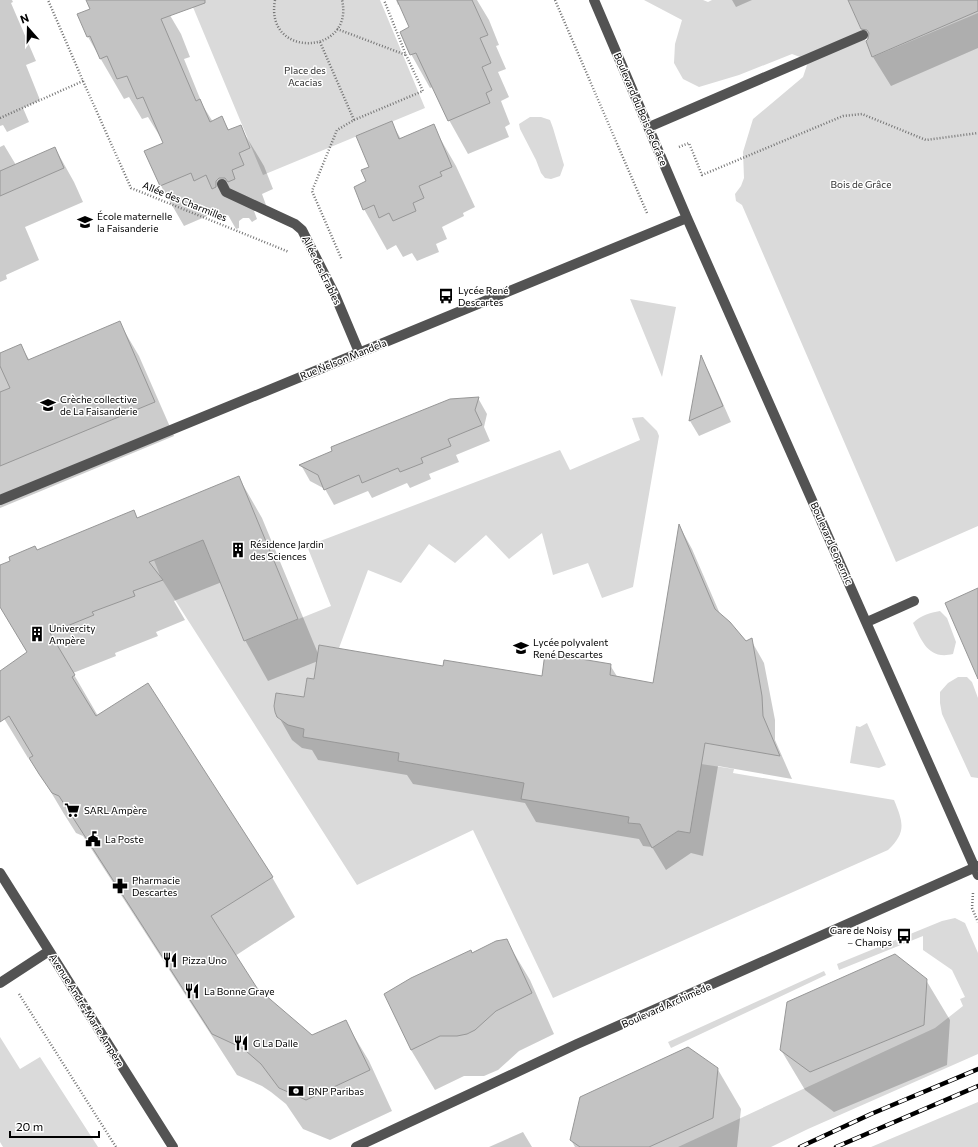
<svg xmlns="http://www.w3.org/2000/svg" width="978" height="1147" font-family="Commissioner,sans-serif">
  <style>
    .green { fill: #dadada }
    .shadow { fill: #0003 }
    .building { fill: #c3c3c3; stroke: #979797 }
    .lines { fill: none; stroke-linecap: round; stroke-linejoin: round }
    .path { stroke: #757575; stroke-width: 2.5; stroke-dasharray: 1 2; stroke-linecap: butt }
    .minor { stroke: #535353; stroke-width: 10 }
    .rail-casing { stroke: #000; stroke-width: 4.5 }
    .rail { stroke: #fff; stroke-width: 3; stroke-dasharray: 9; stroke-linecap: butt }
    .labels { text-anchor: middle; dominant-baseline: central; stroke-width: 3; stroke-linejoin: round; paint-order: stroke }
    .park-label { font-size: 10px; fill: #313131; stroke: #fff }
    .street-label { font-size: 10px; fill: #000; stroke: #fff }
    .poi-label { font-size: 10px; fill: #000; stroke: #fff; text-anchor: start }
  </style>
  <rect width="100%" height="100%" fill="#fff"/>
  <path class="green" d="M 190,0 L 380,0 L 425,108 L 263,175 Z
    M 644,0 L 703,0 L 708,2 L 712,0 L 848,0 L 873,57 L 978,13 L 978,526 L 896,562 L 742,205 L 736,201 L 735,194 L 741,186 L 744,178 L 743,152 L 753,119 L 803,77 L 807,65 L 803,58 L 792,54 L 739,75 L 699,87 L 683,79 L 674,63 L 675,44 L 682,20 Z
    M 530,117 L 541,117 L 550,120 L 553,128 L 564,165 L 560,176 L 551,179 L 545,178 L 541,173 L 536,160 L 520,129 L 519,124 Z
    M 630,299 L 676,307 L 662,377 Z
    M 643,417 L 657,431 L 659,436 L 633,587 L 602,598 L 588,563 L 553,575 L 542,533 L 509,559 L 486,535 L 455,563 L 429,544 L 401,583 L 368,570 L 339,648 L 319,645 L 314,679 L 307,678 L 304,697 L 280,693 C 276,696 275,700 274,705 C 273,722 291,726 304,729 L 303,737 L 399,753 L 398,761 L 495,778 L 633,795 L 628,823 L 640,824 L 652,848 L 678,831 L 701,764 L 734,769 L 733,773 L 894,800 C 903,822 907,832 888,850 L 553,998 L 473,830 L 357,885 L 161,578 L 154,560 L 203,540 L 244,641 L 331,606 L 307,546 L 560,450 L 570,470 L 640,440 L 632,418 Z
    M 940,611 L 947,618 L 956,642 L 953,654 C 928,660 922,641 913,623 C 921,615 930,613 940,611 Z
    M 958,677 L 967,677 L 972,682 L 978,698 L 978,778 L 971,777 L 942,714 L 940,703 L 940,692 L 948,683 Z
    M 867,723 L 886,765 L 879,768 L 850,763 L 856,726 L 860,727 Z
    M 955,918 L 965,923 L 978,953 L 978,1054 L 808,1129 L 771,1147 L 678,1147 L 935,1028 L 963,1006 L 960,999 L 965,997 L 952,970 L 923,950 L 923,936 L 839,970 L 837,964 L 942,921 Z
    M 824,971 L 826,975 L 671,1048 L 668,1042 Z
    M 0,1037 L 20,1069 L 40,1057 L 98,1147 L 3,1147 L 0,1142 Z
    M 978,1102 L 978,1147 L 871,1147 L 971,1105 Z"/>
  <path class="shadow" d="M 0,0 L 12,0 L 13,2 L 11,3 L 36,61 L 26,65 L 40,100 L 23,108 L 29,122 L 7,132 L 3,125 L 0,126 Z
    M 87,0 L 161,0 L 181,34 L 190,57 L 184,59 L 203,106 L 213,122 L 222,118 L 229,130 L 240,126 L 264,166 L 273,189 L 262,194 L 266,205 L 254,211 L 257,219 L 252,222 L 249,218 L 243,218 L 239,221 L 239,228 L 236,229 L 228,215 L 218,220 L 214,213 L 184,226 L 161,186 L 145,151 L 164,143 L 148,117 L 142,119 L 129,97 L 124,99 L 88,37 L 79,15 L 91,10 Z
    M 396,0 L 477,0 L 489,20 L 499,45 L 496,46 L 506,69 L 498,72 L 509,97 L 501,101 L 510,124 L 505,127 L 509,137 L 468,154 L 449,120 L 433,87 L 430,88 L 411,54 L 410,28 L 400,4 L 398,5 Z
    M 732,0 L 752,0 L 736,7 Z
    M 849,0 L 978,0 L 978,48 L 891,86 L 873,57 L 867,41 L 868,40 L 861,29 Z
    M 391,122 L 401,139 L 433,126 L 456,166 L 475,207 L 463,213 L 464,216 L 442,227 L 447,239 L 436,244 L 439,252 L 417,261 L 412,253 L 403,257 L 396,245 L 387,250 L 364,209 L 370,167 Z
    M 4,145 L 16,165 L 55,148 L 74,182 L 83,202 L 25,227 L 39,260 L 6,275 L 7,279 L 0,282 L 0,147 Z
    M 119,322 L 139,356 L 174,436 L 0,508 L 0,354 L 21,346 L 30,361 Z
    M 701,358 L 709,372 L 731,422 L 699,436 L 690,421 Z
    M 478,398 L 487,414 L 484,427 L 490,441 L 456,455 L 459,462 L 429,474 L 431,479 L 410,488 L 407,483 L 372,498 L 368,491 L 334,505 L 325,489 L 310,481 L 301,465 Z
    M 239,478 L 262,518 L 319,656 L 543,677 L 610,665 L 618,678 L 654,684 L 680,527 L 692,549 L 720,614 L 746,642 L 751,640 L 764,663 L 775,720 L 775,740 L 792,779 L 718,766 L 703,856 L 691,853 L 666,870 L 652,847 L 643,846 L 639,839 L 536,822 L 525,803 L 413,784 L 407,775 L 318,760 L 312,750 L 302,748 L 292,740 L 276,712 L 304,699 L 315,680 L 318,661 L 268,681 L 245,640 L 222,582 L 174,601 L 185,620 L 156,632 L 158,636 L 115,653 L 116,656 L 73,673 L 98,716 L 272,877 L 295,917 L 235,956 L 256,989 L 312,1036 L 345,1021 L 369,1061 L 392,1111 L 330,1140 L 303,1129 L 286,1104 L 271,1092 L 262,1086 L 237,1075 L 83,836 L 76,833 L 64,814 L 30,757 L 28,758 L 0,712 L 0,672 L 28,653 L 0,605 L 0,566 L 134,512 L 138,519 Z
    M 506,940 L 530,980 L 554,1034 L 519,1051 L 498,1070 L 484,1076 L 464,1076 L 435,1090 L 411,1050 L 386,995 Z
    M 926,980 L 950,1020 L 947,1065 L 834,1112 L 805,1090 L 781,1050 Z
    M 717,1068 L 741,1109 L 737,1147 L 575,1147 L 571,1140 Z
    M 523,1132 L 532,1147 L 489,1147 Z"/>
  <path class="building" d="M 86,0 L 205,0 L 205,3 L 161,19 L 196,101 L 200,99 L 210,122 L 222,116 L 228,130 L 241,125 L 250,148 L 239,153 L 244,165 L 232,170 L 235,179 L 228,182 L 225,178 L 219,178 L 216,181 L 216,187 L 212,189 L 206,175 L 194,181 L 191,173 L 160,186 L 144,151 L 163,143 L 143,97 L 137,99 L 127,76 L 117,79 L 107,56 L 100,59 L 90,36 L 87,37 L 77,14 L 90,9 Z
    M 397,0 L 472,0 L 488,35 L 480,38 L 491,63 L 482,67 L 492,90 L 486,93 L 490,103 L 448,121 L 416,53 L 410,55 L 400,32 L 409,27 Z
    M 848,0 L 978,0 L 978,11 L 872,57 L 866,41 L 868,39 L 869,33 L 867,30 L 861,29 Z
    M 392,121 L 399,139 L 434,124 L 452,167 L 440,172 L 442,176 L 419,186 L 424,198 L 413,203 L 416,211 L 393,221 L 389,213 L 379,218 L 374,205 L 363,210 L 354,187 L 366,181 L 361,170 L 369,167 L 356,136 Z
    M 55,147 L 64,168 L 0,196 L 0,171 Z
    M 120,321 L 155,402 L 0,466 L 0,392 L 10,388 L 0,366 L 0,353 L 21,344 L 28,360 Z
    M 701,355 L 723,406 L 689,421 Z
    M 479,397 L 475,410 L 482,425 L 448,439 L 451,446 L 421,458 L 423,463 L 400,472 L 398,468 L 362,483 L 359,475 L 324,490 L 318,475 L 299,465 L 332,451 L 331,447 L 450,399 Z
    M 239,476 L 298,619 L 244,641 L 203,540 L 149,562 L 163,580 L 133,591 L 135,596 L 92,612 L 94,615 L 50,633 L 75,675 L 72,677 L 96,716 L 148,683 L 273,877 L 211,916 L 257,988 L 312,1035 L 346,1020 L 370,1070 L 306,1100 L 279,1088 L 261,1064 L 246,1051 L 238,1046 L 212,1034 L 59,796 L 52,793 L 39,774 L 29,758 L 33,756 L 9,716 L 0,722 L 0,671 L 27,652 L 0,607 L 0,565 L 10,561 L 9,557 L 35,546 L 37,550 L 134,510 L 137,518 Z
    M 679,524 L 715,609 L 730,622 L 746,641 L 752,638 L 762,696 L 763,716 L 780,756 L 705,743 L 690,833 L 678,831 L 652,848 L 640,824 L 628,823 L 629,817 L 521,799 L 524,783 L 398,761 L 399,753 L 303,737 L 304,729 L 288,725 L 277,717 L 275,712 L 274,706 L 276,693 L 304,697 L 307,678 L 314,679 L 319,645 L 443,666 L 444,660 L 542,676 L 545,653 L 611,664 L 610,675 L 653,683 Z
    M 978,588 L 978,679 L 945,603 Z
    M 507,939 L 532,993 L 496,1011 L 475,1030 L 467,1034 L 457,1036 L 440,1036 L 411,1050 L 384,994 L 411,978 L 471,950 L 472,953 L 496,941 Z
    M 895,954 L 927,979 L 924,1025 L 810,1072 L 780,1050 L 787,1002 Z
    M 688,1047 L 718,1068 L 713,1118 L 649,1147 L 580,1147 L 570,1140 L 580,1097 Z"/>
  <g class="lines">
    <path class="path" d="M 275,0 C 264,60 355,55 342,0
      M 555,0 L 647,213
      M 337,29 L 406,55
      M 320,42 L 354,120 L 337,130 L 312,191 L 342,260
      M 83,81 L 131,188 L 289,252
      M 0,118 L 83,81 L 48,0
      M 354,120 L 423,91 L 406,55 L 384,0
      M 679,147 L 689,143 L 702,175 L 843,116 L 862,114 L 926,140 L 978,133
      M 973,893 L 972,908 L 978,922
      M 19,994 L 116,1147"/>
    <path class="minor" d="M 594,0 L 687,218 L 978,875
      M 649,127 L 863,35
      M 222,184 L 226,192 L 295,224 L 302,230 L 335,295 L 359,352
      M 0,500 C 229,406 459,313 687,218
      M 867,622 L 914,601
      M 0,873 L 173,1147
      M 0,983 L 49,951
      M 356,1147 L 577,1044 L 978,866"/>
    <g class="rail-casing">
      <path id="rail" d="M 800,1147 L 871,1114 L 978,1069
        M 836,1147 L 978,1086"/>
    </g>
    <use href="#rail" class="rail"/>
  </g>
  <defs>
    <g id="school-bare" transform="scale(1.2)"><path d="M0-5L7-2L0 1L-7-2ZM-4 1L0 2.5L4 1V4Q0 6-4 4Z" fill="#000" stroke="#fff" stroke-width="2.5" paint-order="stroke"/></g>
    <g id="bus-bare" transform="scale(1.2)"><path d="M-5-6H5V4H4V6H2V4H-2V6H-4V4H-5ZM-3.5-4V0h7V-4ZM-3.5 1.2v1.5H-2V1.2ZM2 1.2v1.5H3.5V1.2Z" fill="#000" stroke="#fff" stroke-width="2.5" paint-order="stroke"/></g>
    <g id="building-bare" transform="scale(1.2)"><path d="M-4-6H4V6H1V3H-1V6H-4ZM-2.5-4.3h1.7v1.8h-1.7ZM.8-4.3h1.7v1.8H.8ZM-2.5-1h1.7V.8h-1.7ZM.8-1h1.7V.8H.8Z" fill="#000" stroke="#fff" stroke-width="2.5" paint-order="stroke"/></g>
    <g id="supermarket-bare" transform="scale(1.2)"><path d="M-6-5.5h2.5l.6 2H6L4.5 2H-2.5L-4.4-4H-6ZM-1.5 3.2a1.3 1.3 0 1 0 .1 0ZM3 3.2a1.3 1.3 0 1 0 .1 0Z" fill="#000" stroke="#fff" stroke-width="2.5" paint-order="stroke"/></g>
    <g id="civic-bare" transform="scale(1.2)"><path d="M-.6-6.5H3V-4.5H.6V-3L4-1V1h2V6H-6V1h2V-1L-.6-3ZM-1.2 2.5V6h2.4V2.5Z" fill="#000" stroke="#fff" stroke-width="2.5" paint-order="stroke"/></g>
    <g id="pharmacy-bare" transform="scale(1.2)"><path d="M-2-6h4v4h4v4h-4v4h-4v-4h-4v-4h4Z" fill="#000" stroke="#fff" stroke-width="2.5" paint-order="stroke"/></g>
    <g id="restaurant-bare" transform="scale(1.2)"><path d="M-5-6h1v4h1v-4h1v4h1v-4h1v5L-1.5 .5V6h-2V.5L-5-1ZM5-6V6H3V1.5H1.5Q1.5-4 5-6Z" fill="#000" stroke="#fff" stroke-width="2.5" paint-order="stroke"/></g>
    <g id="bank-bare" transform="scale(1.2)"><path d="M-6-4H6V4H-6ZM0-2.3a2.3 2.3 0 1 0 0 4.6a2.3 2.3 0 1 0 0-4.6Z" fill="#000" stroke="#fff" stroke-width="2.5" paint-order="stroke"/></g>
  </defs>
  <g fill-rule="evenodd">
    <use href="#school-bare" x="85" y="222"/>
    <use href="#bus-bare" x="446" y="296"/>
    <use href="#school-bare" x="48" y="405"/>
    <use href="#building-bare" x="238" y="550"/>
    <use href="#building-bare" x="37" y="634"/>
    <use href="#school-bare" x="521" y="648"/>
    <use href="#supermarket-bare" x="72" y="810"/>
    <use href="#civic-bare" x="93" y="839"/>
    <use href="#pharmacy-bare" x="120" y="886"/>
    <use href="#bus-bare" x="904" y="936"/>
    <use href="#restaurant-bare" x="170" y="960"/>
    <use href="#restaurant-bare" x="192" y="991"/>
    <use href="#restaurant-bare" x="241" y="1043"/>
    <use href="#bank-bare" x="296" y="1091"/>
  </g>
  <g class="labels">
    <g class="park-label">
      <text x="305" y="70">Place des<tspan x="305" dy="12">Acacias</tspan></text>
      <text x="861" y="184">Bois de Grâce</text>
    </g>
    <g class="street-label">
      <text transform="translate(641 109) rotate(67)">Boulevard du Bois de Grâce</text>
      <text transform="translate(185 201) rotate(22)">Allée des Charmilles</text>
      <text transform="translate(322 270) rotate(64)">Allée des Érables</text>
      <text transform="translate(343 359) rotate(-22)">Rue Nelson Mandela</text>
      <text transform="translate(832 543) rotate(66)">Boulevard Copernic</text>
      <text transform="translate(666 1005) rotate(-24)">Boulevard Archimède</text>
      <text transform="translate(87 1010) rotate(58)">Avenue André-Marie Ampère</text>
    </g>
    <g class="poi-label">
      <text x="97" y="216">École maternelle<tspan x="97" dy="12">la Faisanderie</tspan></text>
      <text x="458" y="290">Lycée René<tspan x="458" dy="12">Descartes</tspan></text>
      <text x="60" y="399">Crèche collective<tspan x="60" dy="12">de La Faisanderie</tspan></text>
      <text x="250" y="544">Résidence Jardin<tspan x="250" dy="12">des Sciences</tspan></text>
      <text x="49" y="628">Univercity<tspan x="49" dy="12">Ampère</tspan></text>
      <text x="533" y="642">Lycée polyvalent<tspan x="533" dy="12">René Descartes</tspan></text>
      <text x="84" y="810">SARL Ampère</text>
      <text x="105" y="839">La Poste</text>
      <text x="132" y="880">Pharmacie<tspan x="132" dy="12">Descartes</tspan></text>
      <text x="892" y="930" text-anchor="end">Gare de Noisy<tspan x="892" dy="12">– Champs</tspan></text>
      <text x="182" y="960">Pizza Uno</text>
      <text x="204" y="991">La Bonne Graye</text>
      <text x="253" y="1043">G La Dalle</text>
      <text x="308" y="1091">BNP Paribas</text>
    </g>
  </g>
  <g transform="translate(28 28) rotate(340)" stroke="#ffffff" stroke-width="3" paint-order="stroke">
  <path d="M0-3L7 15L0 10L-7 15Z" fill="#000000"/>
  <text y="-6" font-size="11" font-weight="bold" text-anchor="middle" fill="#000000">N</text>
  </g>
  <path d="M10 1131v6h89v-6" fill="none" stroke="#000000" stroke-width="2"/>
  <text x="16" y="1131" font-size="12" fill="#000000" stroke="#ffffff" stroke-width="3" paint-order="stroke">20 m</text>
</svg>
